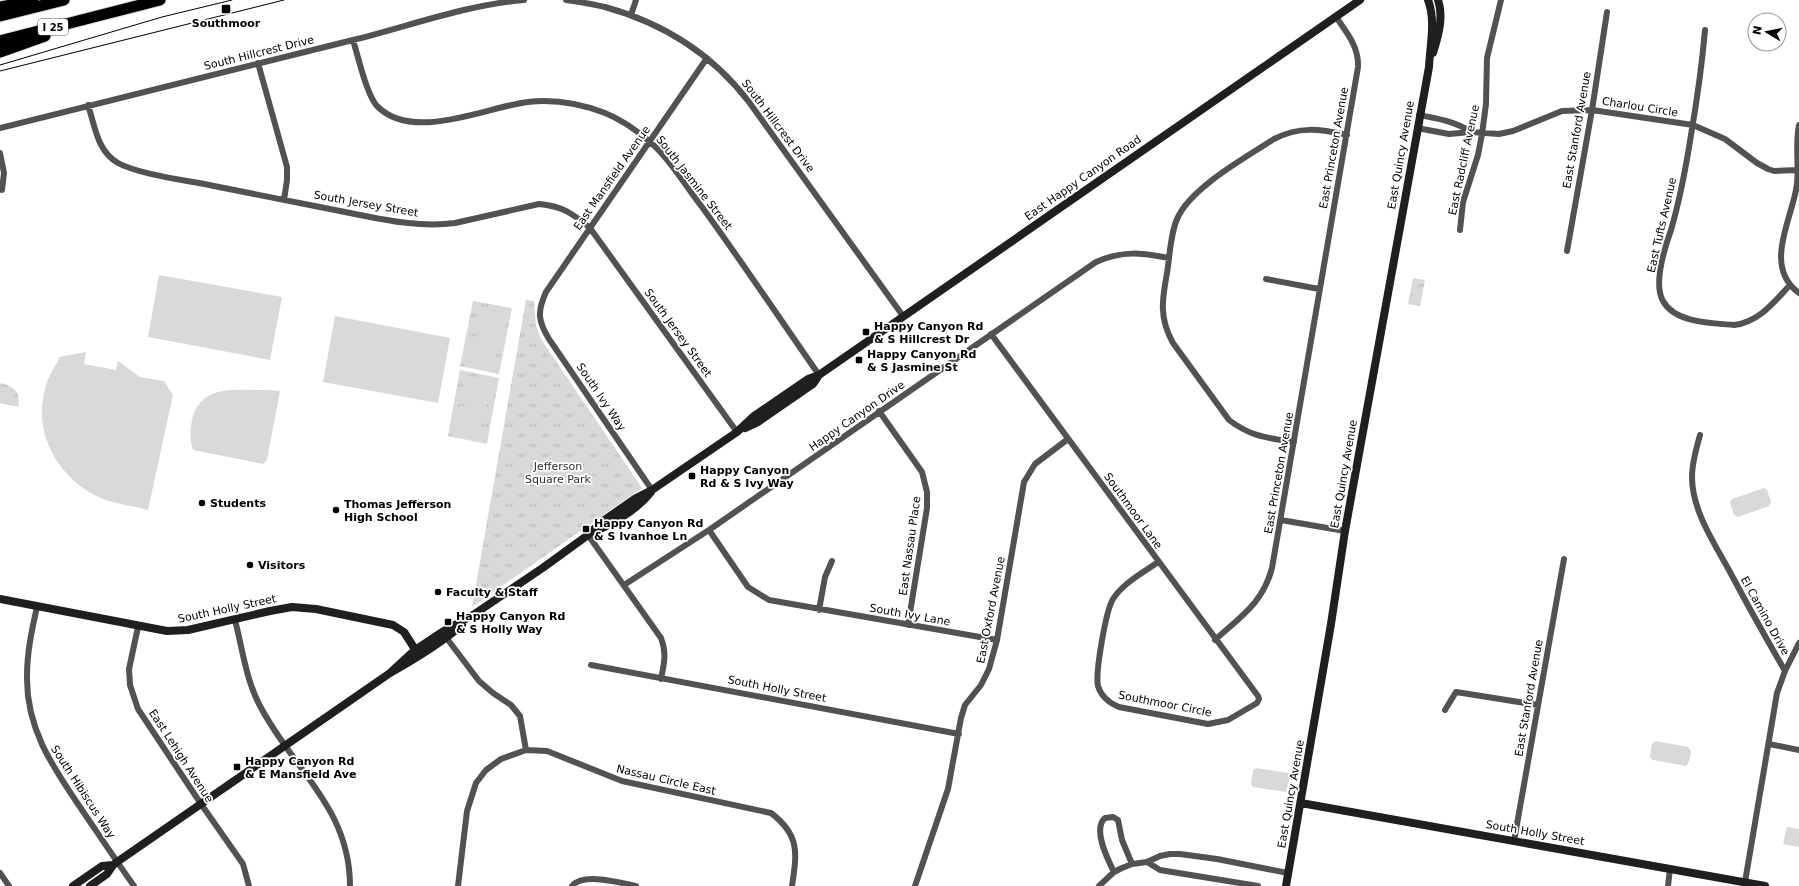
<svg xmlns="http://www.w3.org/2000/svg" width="1799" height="886" font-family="'DejaVu Sans',sans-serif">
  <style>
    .park { fill: url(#park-tufts) }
    .pitch { fill: #d9d9d9 }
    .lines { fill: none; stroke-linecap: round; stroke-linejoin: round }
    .highway-casing { stroke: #dbdbdb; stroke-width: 13 }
    .street { stroke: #525252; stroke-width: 6 }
    .secondary { stroke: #1f1f1f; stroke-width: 8 }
    .highway { stroke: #000; stroke-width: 11 }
    .tram { stroke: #000; stroke-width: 1 }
    .poi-dot { fill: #000; stroke: #fff; stroke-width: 1.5 }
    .labels { text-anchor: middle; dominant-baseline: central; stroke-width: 3.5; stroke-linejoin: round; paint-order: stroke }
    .shield { fill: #fff; stroke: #4c4c4c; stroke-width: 1 }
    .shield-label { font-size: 10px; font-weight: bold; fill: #000 }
    .poi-label { font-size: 11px; font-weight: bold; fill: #000; stroke: #fff; text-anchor: start }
    .street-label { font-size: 11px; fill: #000; stroke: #fff }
    .park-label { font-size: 11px; fill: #303030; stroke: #fff }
  </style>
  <defs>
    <pattern id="park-tufts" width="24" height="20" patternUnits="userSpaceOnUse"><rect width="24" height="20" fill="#d9d9d9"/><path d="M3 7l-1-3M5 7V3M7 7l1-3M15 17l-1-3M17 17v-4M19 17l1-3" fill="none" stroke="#b8b8b8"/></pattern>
  </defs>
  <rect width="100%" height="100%" fill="#fff"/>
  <path class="park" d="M 1413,278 L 1425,280 L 1420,306 L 1408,304 Z
    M 526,300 L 534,301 L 536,326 L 541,339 L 642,488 L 472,607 Z
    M 473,301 L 512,308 L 499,374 L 460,366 Z
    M 460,370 L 499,378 L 487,444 L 448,436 Z
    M 0,383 C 14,386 21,392 18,407 L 0,403 Z"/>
  <path class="pitch" d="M 159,275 L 282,297 L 270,360 L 148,337 Z
    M 479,306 L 504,311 L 500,338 L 472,333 Z
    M 335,316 L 450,338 L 438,403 L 323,382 Z
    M 472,336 L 499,342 L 493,369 L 467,364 Z
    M 86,352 L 84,364 L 116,370 L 118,361 L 140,377 L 164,381 L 173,395 L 148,510 C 133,506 117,504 103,499 C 64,483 36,442 43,399 C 44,390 47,381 51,373 C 53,368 59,362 59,357 Z
    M 465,375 L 491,380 L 489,391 L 463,387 Z
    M 268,390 L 280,391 L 267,460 L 263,464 L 193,450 C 189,438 190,428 193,416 C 204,383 239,391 268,390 Z
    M 463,391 L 488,395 L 486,407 L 461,402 Z
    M 460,406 L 485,411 L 483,423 L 457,418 Z
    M 457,422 L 482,426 L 480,438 L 455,434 Z
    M 1764,488 L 1767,490 L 1771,502 L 1769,506 L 1738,517 L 1734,515 L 1730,503 L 1732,499 Z
    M 1656,741 L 1688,747 L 1691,751 L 1689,762 L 1686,766 L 1653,760 L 1650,757 L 1652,744 Z
    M 1256,768 L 1288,773 L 1290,776 L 1286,792 L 1253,787 L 1251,784 L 1253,770 Z
    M 1787,827 L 1799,829 L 1799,847 L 1783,844 Z"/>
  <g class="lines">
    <g class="highway-casing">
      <path id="highway" d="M 0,7 L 33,1
        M 0,16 L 64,0
        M 0,41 L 160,0
        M 0,52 L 45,36"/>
    </g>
    <path class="street" d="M 566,0 C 579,2 593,4 605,7 C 663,23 713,55 749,102 L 903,316
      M 631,15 L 636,0
      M 1705,30 C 1702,65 1697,100 1691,135 C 1686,167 1680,199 1671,230 C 1665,247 1653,284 1663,301 C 1675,323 1711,323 1734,325 C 1759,322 1774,302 1790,285
      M 353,40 C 358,56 367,97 378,107 C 414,142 486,107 528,102 C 554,99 581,104 605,113 C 620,119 636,130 649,141 C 670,159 685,185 702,207 C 742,262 780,319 819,375
      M 258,63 L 287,167 L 287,180 L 284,200
      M 88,105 C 95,126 97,151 118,163 C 138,174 184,180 209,185 C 254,194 299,203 345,212 C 381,219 418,228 455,223 L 539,204 C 562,206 572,213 590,228 L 737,432
      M 1419,115 C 1439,119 1455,121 1471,132
      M 1799,125 C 1795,144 1799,164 1797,184 C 1793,218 1762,266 1799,293
      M 0,128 C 118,98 236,70 353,40 C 410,26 465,5 524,0
      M 1417,128 L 1449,134 L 1471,132 L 1499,134 L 1513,131 L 1562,111 L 1592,110 L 1693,125 L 1725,139 L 1757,163 L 1768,169 L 1774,171 L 1798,170
      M 0,153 L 4,173 L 2,190
      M 1460,230 L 1463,202 L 1478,155 L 1482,134 L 1486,104 L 1487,58 L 1501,0
      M 1567,251 L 1592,110 L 1607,12
      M 1266,279 L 1319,289
      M 991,334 L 1258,696 L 1259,699 L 1257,703 L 1228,720 L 1208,724 L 1119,707 C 1109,703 1101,696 1098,686 C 1095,673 1106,610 1113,599 C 1123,583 1143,573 1158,562
      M 879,411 L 922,472 L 927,492 L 927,508 L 908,625
      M 1700,435 C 1696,449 1692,463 1692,477 C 1692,511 1715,544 1730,572 C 1748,606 1766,638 1785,671 L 1777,693 L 1745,882
      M 1294,442 C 1268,438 1251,437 1229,420 L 1173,343 C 1159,318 1162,300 1167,273 C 1170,256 1170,235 1177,219 C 1190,188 1245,158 1274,139 C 1299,126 1320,129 1347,135
      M 652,490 L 549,339 C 538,321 537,312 546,292 L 707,58
      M 1281,520 L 1345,531
      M 709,530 L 748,587 L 769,600 L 997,640
      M 588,535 L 661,638 C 667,653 664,664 661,679
      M 624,585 L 709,530 L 1096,262 C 1123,250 1141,253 1169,258
      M 37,607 C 32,629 27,652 27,676 C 26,731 55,770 84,813 C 101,838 117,862 134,886
      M 819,610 L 825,577 L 832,561
      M 235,620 C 242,647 246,679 259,704 C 292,769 350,807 350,886
      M 138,627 L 129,669 L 130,685 L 138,709 L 201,804 L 243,864 L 249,886
      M 445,636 L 479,681 L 493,693 L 511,705 L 520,716 L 526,750
      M 1215,640 C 1240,617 1263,603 1272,568 L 1358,67 C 1359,47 1347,33 1336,17
      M 591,665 L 959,734
      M 1785,671 L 1799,643
      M 1445,710 L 1456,692 L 1538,705
      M 1769,744 L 1799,750
      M 1514,841 L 1564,559
      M 1147,862 L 1160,870 L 1258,886
      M 1114,872 C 1108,860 1092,829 1105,818 L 1113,817 L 1118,820 L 1122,840 L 1132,864
      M 0,873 L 9,886
      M 458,886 L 467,811 L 476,783 L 486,770 L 501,759 L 526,750 L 547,751 L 622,781 L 771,813 C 800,835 797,853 792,886
      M 572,886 C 583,872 621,883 636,886
      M 915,886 L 948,789 L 961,718 L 965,705 L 981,685 L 989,669 L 997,640 L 1024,482 L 1035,464 L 1068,439
      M 1099,886 L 1114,872 L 1122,868 L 1132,864 L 1147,862 L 1160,856 L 1170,854 L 1180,854 L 1217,859 L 1288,873
      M 1668,886 L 1670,869"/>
    <path class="secondary" d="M 1433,53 C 1438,37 1444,17 1438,0
      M 745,428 L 758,422 L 813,384 L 819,375
      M 594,532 C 614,523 637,510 651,492
      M 0,599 L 167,631 L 188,630 L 270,611 L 292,607 L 316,609 L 393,625 L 404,632 L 418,654
      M 390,673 L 415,650 L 442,632 L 473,615 L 544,567 L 588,535 L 603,521 L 636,498 L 652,490 L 737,432 L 754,416 L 808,379 L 819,375 L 1360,0
      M 1301,803 L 1765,886
      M 73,886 L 102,866 L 113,865
      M 90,886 L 107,874 L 113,865 L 117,862 L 390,673 C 415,659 440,644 462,625
      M 1286,886 L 1331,624 L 1345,531 L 1429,67 C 1430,46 1436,20 1428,0"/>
    <use href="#highway" class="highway"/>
    <path class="tram" d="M 0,65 L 162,17 L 232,0
      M 0,71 L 284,0"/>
  </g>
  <g class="poi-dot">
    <rect x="221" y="4" width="10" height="10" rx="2"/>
    <rect x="862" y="328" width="8" height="8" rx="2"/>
    <rect x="855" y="356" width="8" height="8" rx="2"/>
    <rect x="688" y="472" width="8" height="8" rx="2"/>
    <circle cx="202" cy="503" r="4"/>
    <circle cx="336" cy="510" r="4"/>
    <rect x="582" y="525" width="8" height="8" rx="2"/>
    <circle cx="250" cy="565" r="4"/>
    <circle cx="438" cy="592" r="4"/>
    <rect x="444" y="618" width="8" height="8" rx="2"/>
    <rect x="233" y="763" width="8" height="8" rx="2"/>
  </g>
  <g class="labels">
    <rect class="shield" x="38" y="19" width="30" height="16" rx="3"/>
    <g class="shield-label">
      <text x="53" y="27">I 25</text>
    </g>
    <g class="poi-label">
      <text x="226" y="23" text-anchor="middle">Southmoor</text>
      <text x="874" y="326">Happy Canyon Rd<tspan x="874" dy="13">&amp; S Hillcrest Dr</tspan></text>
      <text x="867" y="354">Happy Canyon Rd<tspan x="867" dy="13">&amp; S Jasmine St</tspan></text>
      <text x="700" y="470">Happy Canyon<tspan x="700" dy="13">Rd &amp; S Ivy Way</tspan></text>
      <text x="210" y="503">Students</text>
      <text x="344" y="504">Thomas Jefferson<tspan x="344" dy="13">High School</tspan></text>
      <text x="594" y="523">Happy Canyon Rd<tspan x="594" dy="13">&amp; S Ivanhoe Ln</tspan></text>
      <text x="258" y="565">Visitors</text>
      <text x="446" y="592">Faculty &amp; Staff</text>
      <text x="456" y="616">Happy Canyon Rd<tspan x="456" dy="13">&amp; S Holly Way</tspan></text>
      <text x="245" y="761">Happy Canyon Rd<tspan x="245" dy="13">&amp; E Mansfield Ave</tspan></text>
    </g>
    <g class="street-label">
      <text transform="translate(259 53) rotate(-14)">South Hillcrest Drive</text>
      <text transform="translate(1640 107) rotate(9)">Charlou Circle</text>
      <text transform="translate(778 126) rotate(53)">South Hillcrest Drive</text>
      <text transform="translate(1577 130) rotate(-80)">East Stanford Avenue</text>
      <text transform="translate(1334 148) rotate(-80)">East Princeton Avenue</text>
      <text transform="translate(1401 155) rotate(-80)">East Quincy Avenue</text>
      <text transform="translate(1464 160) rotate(-78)">East Radcliff Avenue</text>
      <text transform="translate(612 178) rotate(-55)">East Mansfield Avenue</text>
      <text transform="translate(1083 178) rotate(-35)">East Happy Canyon Road</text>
      <text transform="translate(694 183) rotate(52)">South Jasmine Street</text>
      <text transform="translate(366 204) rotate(10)">South Jersey Street</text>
      <text transform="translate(1662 225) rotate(-77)">East Tufts Avenue</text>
      <text transform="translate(678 333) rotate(54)">South Jersey Street</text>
      <text transform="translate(601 397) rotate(56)">South Ivy Way</text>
      <text transform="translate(857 416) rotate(-35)">Happy Canyon Drive</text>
      <text transform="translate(1279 473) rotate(-80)">East Princeton Avenue</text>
      <text transform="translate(1344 474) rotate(-80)">East Quincy Avenue</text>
      <text transform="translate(1133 511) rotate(54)">Southmoor Lane</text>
      <text transform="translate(910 546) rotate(-82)">East Nassau Place</text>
      <text transform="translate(227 609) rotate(-12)">South Holly Street</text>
      <text transform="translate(991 610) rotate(-79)">East Oxford Avenue</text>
      <text transform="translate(910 615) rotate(10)">South Ivy Lane</text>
      <text transform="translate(1765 616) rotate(61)">El Camino Drive</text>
      <text transform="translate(777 689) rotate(11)">South Holly Street</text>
      <text transform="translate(1529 698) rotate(-80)">East Stanford Avenue</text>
      <text transform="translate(1165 704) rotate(11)">Southmoor Circle</text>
      <text transform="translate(181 756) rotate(57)">East Lehigh Avenue</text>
      <text transform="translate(666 780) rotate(13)">Nassau Circle East</text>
      <text transform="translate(83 792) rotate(57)">South Hibiscus Way</text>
      <text transform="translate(1291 794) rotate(-80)">East Quincy Avenue</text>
      <text transform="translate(1535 833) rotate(10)">South Holly Street</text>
    </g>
    <g class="park-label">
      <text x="558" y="466">Jefferson<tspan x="558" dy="13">Square Park</tspan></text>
    </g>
  </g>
  <g transform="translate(1767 32) rotate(280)"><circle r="19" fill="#ffffff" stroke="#999999"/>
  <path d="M0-3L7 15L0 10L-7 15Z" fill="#000000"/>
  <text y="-6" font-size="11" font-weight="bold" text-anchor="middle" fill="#000000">N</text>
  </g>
</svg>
